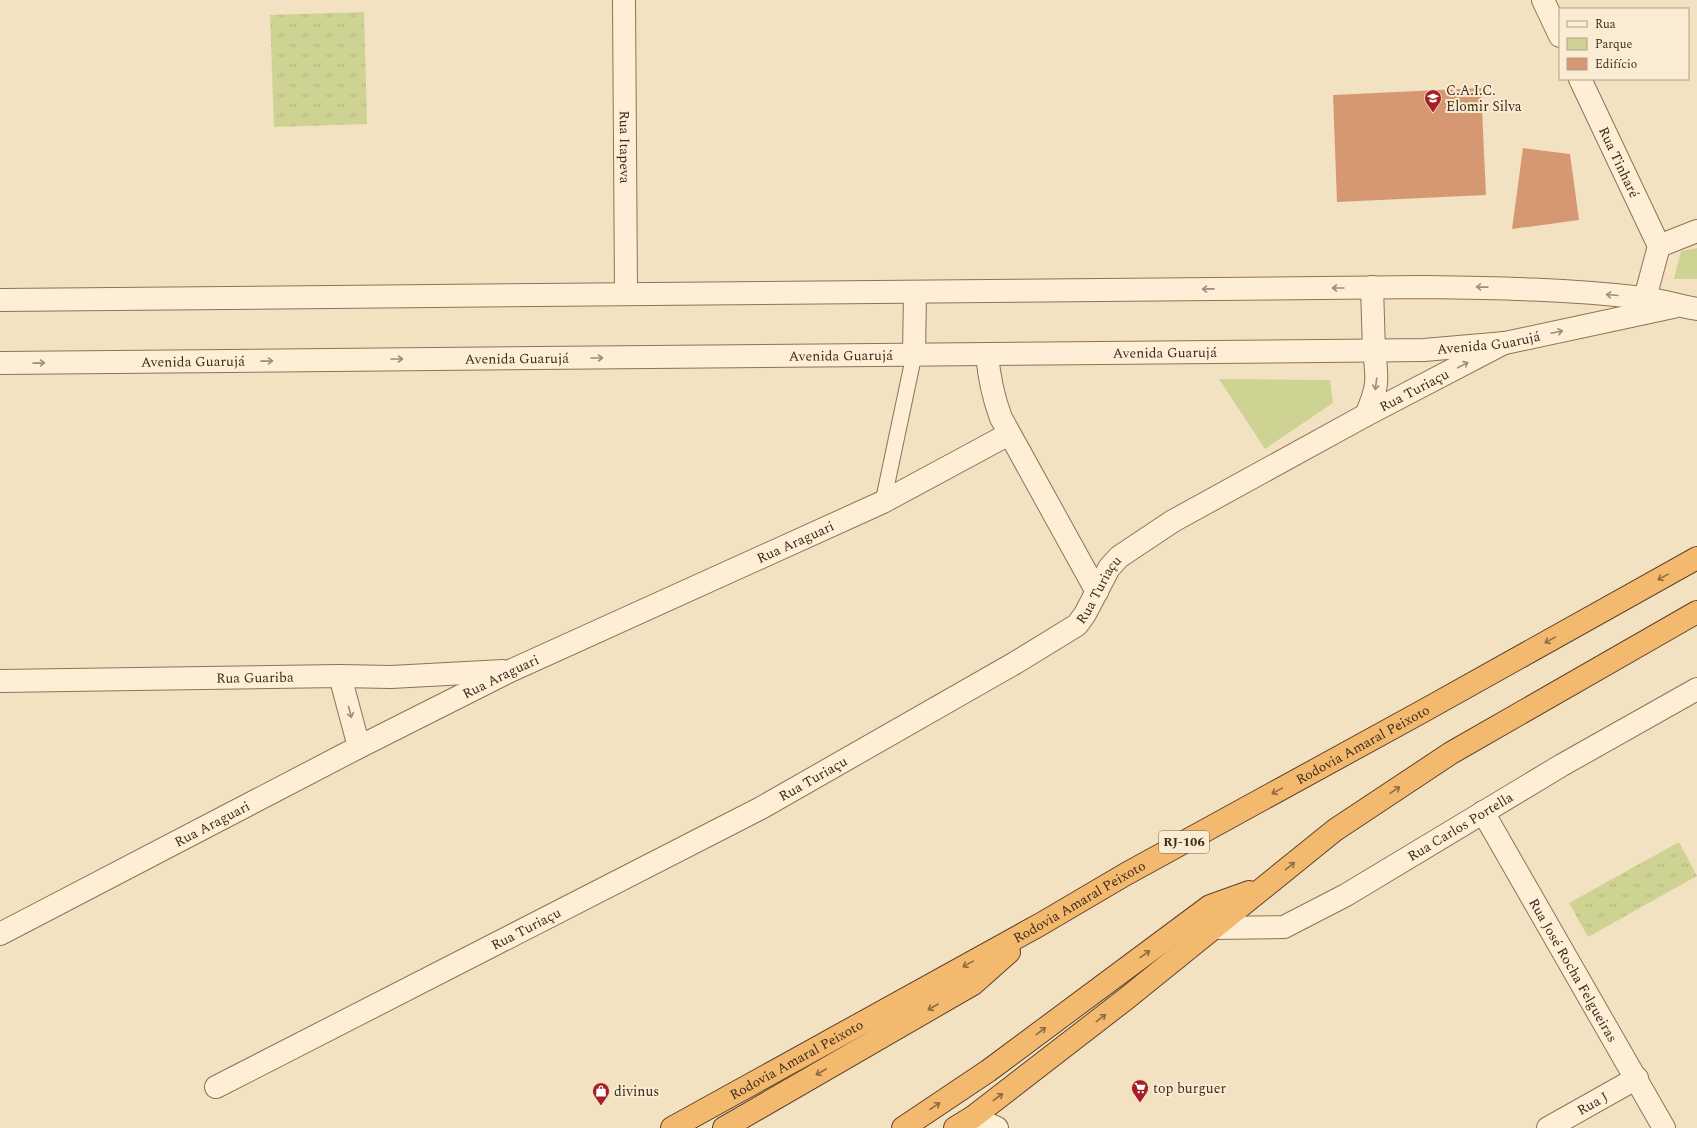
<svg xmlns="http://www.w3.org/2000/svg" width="1697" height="1128" font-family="Spectral,serif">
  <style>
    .grass { fill: url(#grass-tufts) }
    .green { fill: #ced394 }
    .building { fill: #d69873 }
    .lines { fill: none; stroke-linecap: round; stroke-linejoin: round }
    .service-casing { stroke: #8f7256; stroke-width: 17 }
    .minor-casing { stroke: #8f7256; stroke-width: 24 }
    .tertiary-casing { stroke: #8f7256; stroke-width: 24 }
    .trunk-casing { stroke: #5d402b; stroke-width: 24 }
    .service { stroke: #fdefd6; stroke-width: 15 }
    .minor { stroke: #fdefd6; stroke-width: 22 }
    .tertiary { stroke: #fdefd6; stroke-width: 22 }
    .trunk { stroke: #f3ba6f; stroke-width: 22 }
    .oneway { stroke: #9d8d79 }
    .oneway2 { stroke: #8f6b41 }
    .labels { text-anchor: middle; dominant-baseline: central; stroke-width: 4; stroke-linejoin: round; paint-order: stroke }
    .shield { fill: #f9ecd2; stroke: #756553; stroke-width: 1 }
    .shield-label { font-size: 13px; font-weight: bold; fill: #3d2b1c }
    .poi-label { font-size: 14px; fill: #3d2b1c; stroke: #f9ecd2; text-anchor: start }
    .street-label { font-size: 14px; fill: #3d2b1c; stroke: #f9ecd2 }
  </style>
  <defs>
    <pattern id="grass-tufts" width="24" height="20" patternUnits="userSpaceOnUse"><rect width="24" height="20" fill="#ced394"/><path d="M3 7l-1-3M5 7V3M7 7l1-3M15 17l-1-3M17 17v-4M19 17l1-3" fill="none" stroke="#b2b57f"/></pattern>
  </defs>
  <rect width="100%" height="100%" fill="#f3e2c2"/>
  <path class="grass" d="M 364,12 L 367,124 L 274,127 L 270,15 Z
    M 1679,842 L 1697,876 L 1588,937 L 1569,903 Z"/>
  <path class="green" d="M 1697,248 L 1697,279 L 1674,279 L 1681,251 Z
    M 1219,379 L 1330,380 L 1333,403 L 1265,449 Z"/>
  <path class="building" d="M 1481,88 L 1486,195 L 1337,202 L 1333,95 Z
    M 1523,148 L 1570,154 L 1579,220 L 1512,229 Z"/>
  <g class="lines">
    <g class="service-casing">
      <path id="service" d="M 883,502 L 914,355"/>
    </g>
    <g class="minor-casing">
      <g id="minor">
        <path id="s1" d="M 624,0 L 626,294"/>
        <path d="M 1543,0 L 1560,36"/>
        <path id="s2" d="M 1580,79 L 1659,246"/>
        <path d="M 1645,298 L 1659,246 L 1697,231"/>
        <path d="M 987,354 C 989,377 993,397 1001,418 L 1097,592"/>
        <path d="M 1366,415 C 1378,387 1378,381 1374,351"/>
        <path d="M 340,676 L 359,747"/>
        <path id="s3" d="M 0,681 L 340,676 L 391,677 L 503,671"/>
        <path id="s4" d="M 1483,812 L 1664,1128"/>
        <path id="s5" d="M 1213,928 L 1284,927 L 1346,895 L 1562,765 L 1697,689"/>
        <path id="s6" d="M 0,934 L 359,747 L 510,671 L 883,502 L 1009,434"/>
        <path id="s7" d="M 216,1087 L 761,808 L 1015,663 L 1077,625 L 1085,614 L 1109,568 L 1119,557 L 1173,521 L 1366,415 L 1504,343"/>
        <path d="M 973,1117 L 997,1128"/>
        <path id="s8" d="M 1548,1128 L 1637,1078"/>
      </g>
    </g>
    <g class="tertiary-casing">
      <g id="tertiary">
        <path d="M 1372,287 L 1374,351"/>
        <path d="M 0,300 L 1424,287 C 1497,288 1570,289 1643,298 C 1661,300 1679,306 1697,309"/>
        <path d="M 914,355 L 915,292"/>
        <path id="s9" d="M 0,363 L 1424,350 L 1505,343 L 1673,307"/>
      </g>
    </g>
    <g class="trunk-casing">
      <g id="trunk">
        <path id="s10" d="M 672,1128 L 1041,924 L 1126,874 L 1425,710 L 1697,558"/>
        <path d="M 724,1128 L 973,984 L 1009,952"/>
        <path d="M 903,1128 L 988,1071 L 1210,906 L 1249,892"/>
        <path d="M 955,1128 L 973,1117 L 1127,998 L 1335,830 L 1451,753 L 1697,612"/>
      </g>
    </g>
    <use href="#service" class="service"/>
    <use href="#minor" class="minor"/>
    <use href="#tertiary" class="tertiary"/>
    <use href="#trunk" class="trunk"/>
  </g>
  <defs><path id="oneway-shaft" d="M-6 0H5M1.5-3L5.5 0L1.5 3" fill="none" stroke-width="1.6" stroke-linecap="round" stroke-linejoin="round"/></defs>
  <g class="oneway">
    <use href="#oneway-shaft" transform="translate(1482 287) rotate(-179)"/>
    <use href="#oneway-shaft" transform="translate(1338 288) rotate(180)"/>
    <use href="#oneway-shaft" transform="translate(1208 289) rotate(179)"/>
    <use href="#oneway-shaft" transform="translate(1612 295) rotate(-175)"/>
    <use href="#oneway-shaft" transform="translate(1557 332) rotate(-12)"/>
    <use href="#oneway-shaft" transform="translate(597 358)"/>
    <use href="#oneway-shaft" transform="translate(397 359)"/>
    <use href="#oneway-shaft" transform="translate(267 361) rotate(-1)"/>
    <use href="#oneway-shaft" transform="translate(39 363) rotate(-1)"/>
    <use href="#oneway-shaft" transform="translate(1463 365) rotate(-28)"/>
    <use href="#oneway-shaft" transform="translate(1376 384) rotate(98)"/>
    <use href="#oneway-shaft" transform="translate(350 712) rotate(75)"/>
  </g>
  <g class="oneway2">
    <use href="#oneway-shaft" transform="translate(1663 577) rotate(151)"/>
    <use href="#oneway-shaft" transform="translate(1550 640) rotate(151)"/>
    <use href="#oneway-shaft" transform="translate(1395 790) rotate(-34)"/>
    <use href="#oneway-shaft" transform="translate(1277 791) rotate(151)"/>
    <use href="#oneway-shaft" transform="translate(1290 866) rotate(-39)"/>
    <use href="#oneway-shaft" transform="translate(1145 954) rotate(-36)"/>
    <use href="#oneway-shaft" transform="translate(968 964) rotate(151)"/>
    <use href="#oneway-shaft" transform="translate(933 1007) rotate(150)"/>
    <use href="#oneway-shaft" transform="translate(1101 1018) rotate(-37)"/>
    <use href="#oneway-shaft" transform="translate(1041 1031) rotate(-37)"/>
    <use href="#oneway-shaft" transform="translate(821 1072) rotate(150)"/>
    <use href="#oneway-shaft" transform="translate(998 1097) rotate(-37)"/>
    <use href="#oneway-shaft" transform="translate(935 1106) rotate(-34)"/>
  </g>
  <defs>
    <g id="school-pin" transform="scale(0.9)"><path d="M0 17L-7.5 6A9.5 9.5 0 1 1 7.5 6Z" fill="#a61f26" stroke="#f9ecd2"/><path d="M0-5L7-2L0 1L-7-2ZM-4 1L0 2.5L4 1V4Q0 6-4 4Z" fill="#fff"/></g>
    <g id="supermarket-pin" transform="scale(0.9)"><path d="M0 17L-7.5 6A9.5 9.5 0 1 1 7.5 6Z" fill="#a61f26" stroke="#f9ecd2"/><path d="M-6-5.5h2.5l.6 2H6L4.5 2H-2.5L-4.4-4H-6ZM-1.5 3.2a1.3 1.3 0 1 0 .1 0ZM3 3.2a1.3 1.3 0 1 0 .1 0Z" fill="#fff"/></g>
    <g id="shop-pin" transform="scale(0.9)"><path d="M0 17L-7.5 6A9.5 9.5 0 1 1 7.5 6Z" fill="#a61f26" stroke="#f9ecd2"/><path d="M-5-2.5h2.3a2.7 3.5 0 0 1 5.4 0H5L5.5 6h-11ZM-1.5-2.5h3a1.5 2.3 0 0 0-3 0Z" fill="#fff"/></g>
  </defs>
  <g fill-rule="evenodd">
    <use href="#school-pin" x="1433" y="98"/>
    <use href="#supermarket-pin" x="1140" y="1088"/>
    <use href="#shop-pin" x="601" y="1091"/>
  </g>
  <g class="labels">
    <rect class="shield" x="1159" y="831" width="50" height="22" rx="3"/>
    <g class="shield-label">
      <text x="1184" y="842">RJ-106</text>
    </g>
    <g class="poi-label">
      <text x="1446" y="90">C.A.I.C.<tspan x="1446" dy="16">Elomir Silva</tspan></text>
      <text x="1153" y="1088">top burguer</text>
      <text x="614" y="1091">divinus</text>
    </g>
    <g class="street-label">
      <text stroke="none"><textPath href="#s1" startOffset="147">Rua Itapeva</textPath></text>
      <text stroke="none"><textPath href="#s2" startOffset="92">Rua Tinharé</textPath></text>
      <text stroke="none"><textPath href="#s9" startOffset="1489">Avenida Guarujá</textPath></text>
      <text stroke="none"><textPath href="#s9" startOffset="1165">Avenida Guarujá</textPath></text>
      <text stroke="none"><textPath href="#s9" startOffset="841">Avenida Guarujá</textPath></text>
      <text stroke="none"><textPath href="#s9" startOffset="517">Avenida Guarujá</textPath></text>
      <text stroke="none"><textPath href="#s9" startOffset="193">Avenida Guarujá</textPath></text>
      <text stroke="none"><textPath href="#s7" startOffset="1397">Rua Turiaçu</textPath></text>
      <text stroke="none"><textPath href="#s6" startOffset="887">Rua Araguari</textPath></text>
      <text stroke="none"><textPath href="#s7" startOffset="1019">Rua Turiaçu</textPath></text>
      <text stroke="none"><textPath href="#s3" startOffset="255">Rua Guariba</textPath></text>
      <text stroke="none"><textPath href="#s6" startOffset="563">Rua Araguari</textPath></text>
      <text stroke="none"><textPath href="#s10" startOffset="790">Rodovia Amaral Peixoto</textPath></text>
      <text stroke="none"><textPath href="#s7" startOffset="672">Rua Turiaçu</textPath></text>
      <text stroke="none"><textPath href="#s6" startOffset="239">Rua Araguari</textPath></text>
      <text stroke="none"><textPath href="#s5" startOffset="274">Rua Carlos Portella</textPath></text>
      <text stroke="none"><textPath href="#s10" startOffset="466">Rodovia Amaral Peixoto</textPath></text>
      <text stroke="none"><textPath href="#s7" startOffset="348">Rua Turiaçu</textPath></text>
      <text stroke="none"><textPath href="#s4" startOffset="182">Rua José Rocha Felgueiras</textPath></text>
      <text stroke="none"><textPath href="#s10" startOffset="142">Rodovia Amaral Peixoto</textPath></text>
      <text stroke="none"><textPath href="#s8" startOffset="51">Rua J</textPath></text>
    </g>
  </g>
  <rect x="1559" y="8" width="130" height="72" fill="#f9ecd2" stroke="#ae9f89"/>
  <rect x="1567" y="21" width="20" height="6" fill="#fdefd6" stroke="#ae9f89"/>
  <text x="1595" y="28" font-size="12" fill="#3d2b1c">Rua</text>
  <rect x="1567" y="38" width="20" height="12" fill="#ced394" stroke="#ae9f89"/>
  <text x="1595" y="48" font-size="12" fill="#3d2b1c">Parque</text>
  <rect x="1567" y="58" width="20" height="12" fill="#d69873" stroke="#ae9f89"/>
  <text x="1595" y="68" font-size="12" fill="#3d2b1c">Edifício</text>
</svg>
